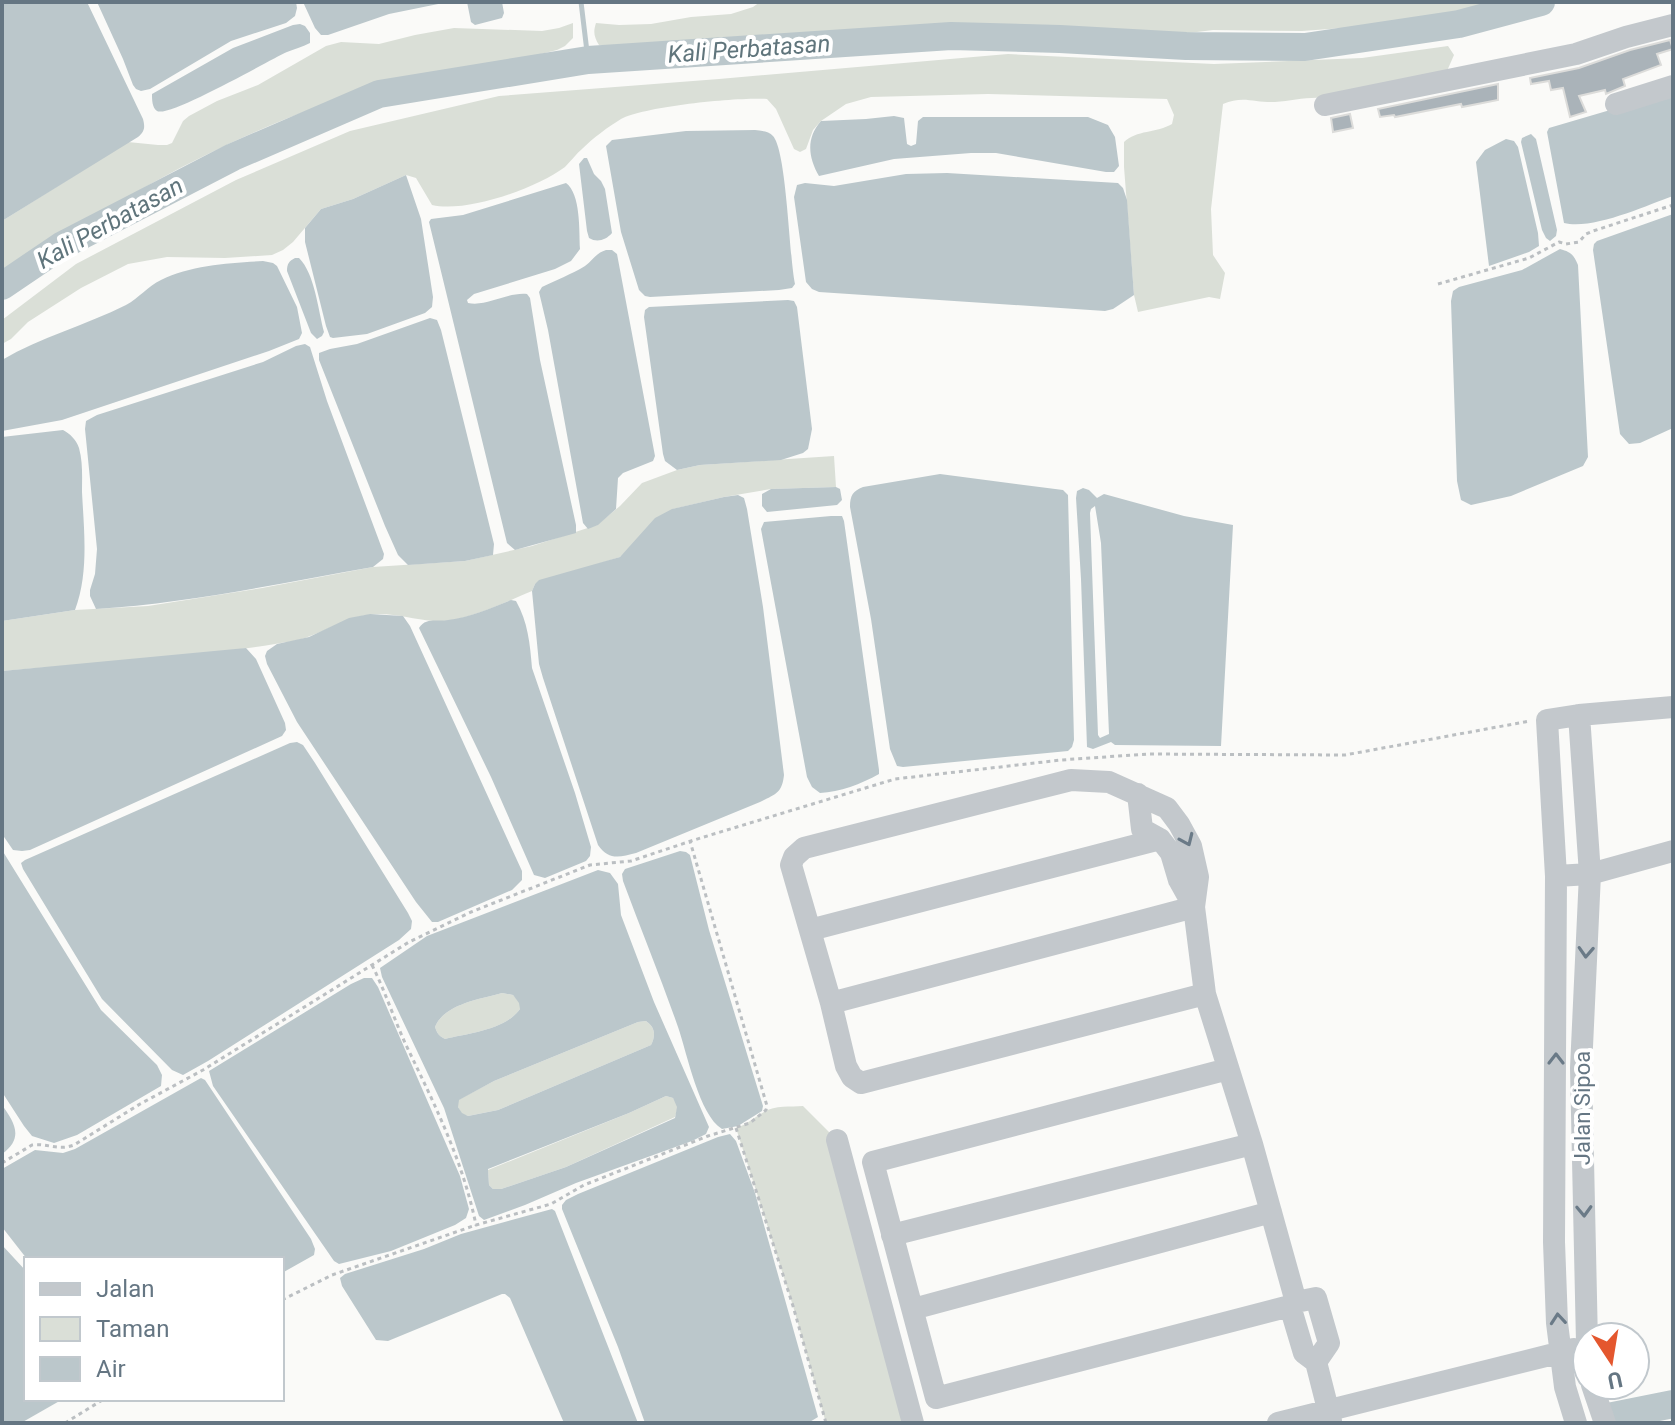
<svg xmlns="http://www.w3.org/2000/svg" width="1675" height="1425" font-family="Roboto,sans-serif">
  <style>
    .green { fill: #dadfd7 }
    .water { fill: #bbc7cb; fill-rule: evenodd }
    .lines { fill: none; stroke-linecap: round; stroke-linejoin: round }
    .stream { stroke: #bbc7cb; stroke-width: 5 }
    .river { stroke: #bbc7cb; stroke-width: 28 }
    .building { fill: #aab3b9; stroke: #dcdcda; stroke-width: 2 }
    .path { stroke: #bbbfc2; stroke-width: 3; stroke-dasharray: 4 4; stroke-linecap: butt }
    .minor { stroke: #c3c8cc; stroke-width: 22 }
    .oneway { stroke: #6a7a87 }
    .labels { text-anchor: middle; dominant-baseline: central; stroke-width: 8; stroke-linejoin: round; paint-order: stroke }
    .street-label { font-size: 22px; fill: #657683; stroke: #fff }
    .water-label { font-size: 24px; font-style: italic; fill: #60757c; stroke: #fff }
  </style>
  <rect width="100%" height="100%" fill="#fafaf8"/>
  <path class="green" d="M 760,2 L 1516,2 L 1498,8 L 1439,21 L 1302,31 L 1213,30 L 1181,34 L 1115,31 L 920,30 L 846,36 L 787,34 L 673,44 L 608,46 L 599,45 C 594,37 593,32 596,23 L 619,25 L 651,24 L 691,17 L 731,14 L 753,7 Z
    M 573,23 L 573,38 L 565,46 L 557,50 C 534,56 510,62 486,66 C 452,72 419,76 385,85 C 306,107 229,141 156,181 C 103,210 53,244 2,278 L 2,221 L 128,142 L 158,145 L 167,145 L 172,143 L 183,121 L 189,116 L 217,101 L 258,85 L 326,46 L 341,42 L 379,44 L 415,35 L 454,28 L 542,31 L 559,28 Z
    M 1448,46 L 1454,55 L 1447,71 L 1322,98 C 1306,97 1291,101 1275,102 C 1255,103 1243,95 1223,104 L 1211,209 L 1213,255 L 1225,273 L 1220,299 L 1209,297 L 1138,312 L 1134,295 L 1124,167 L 1124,142 C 1136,130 1157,133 1172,124 L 1174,115 L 1167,99 L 988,94 L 871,97 L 846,104 L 821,121 L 813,130 L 806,149 L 800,152 L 794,149 L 776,109 L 767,99 C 738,97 646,106 621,119 C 608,127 593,138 582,149 C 576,154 571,161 565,167 C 537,188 467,213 432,205 L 416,178 L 406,175 L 353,199 L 321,209 L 293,242 L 283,250 L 272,255 L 225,258 L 167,257 L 128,264 L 81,288 L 28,322 L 11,339 L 2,344 L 2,320 L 76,264 L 236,180 L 350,131 L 499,96 L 719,79 L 1008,54 L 1214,64 L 1362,58 Z
    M 834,456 L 836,487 L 771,489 L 724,497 L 673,509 L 620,557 L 535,584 L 532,591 C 506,602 461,624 433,621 C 411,619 389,611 367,615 C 346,618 330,629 310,636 C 299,641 286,642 275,644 C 185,659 93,663 2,671 L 2,621 L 75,610 L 148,606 L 262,588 L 373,567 L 465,561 L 532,546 L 597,525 L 620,506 L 642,483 L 677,470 L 700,465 Z
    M 502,993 L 513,995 L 520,1003 L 520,1009 C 505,1030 469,1033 445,1039 C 439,1036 437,1033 435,1027 C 444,1004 481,999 502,993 Z
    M 646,1021 C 655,1027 656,1035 651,1045 L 498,1110 L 468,1116 L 462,1114 L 458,1107 L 458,1100 L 494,1081 L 638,1022 Z
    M 666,1096 L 673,1098 L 678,1107 L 675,1117 L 566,1167 L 501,1189 L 493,1189 L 489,1185 L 488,1170 L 629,1113 Z
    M 803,1106 L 837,1140 L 913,1423 L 826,1423 L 793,1306 L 736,1128 C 748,1124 753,1118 764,1112 C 775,1105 791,1107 803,1106 Z"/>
  <path class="water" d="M 2,2 L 87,2 L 143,119 C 145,127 145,131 138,137 L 2,221 Z
    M 97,2 L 296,2 L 297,8 L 295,16 L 286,23 L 231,41 L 150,89 L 141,91 L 136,89 L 133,85 L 123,59 Z
    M 303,2 L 448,2 L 389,14 L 328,35 L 321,35 L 315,28 Z
    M 467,2 L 502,2 L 504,13 L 502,18 L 475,25 L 471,22 Z
    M 300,24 L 305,26 L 310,33 L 310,43 C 302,47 294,49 287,52 C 269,60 169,118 157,111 C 152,108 152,99 152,94 L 233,48 L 293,25 Z
    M 1668,93 L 1673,100 L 1673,196 C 1645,206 1593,230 1564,223 L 1547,132 L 1549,128 Z
    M 894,116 L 904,118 L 907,144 L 911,146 L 916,144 L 918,121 L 923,117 L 1088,117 L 1108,125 L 1115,137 L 1119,166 L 1114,172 L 1106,172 L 996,153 L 971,153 L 894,159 L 819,176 C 808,157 806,138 821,121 L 866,119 Z
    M 755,130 C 761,131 769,131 773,136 C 787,152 789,256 795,284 L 792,288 L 779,290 L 650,297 L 645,296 L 639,290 L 621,232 L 606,146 L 612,140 L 686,131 Z
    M 1531,134 L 1536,139 L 1557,230 L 1556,236 L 1550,241 L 1546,238 L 1542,230 L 1521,142 L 1522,138 Z
    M 1506,139 L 1514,141 L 1518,147 L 1538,233 L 1539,246 L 1529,252 L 1489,266 L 1476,162 L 1485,150 Z
    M 584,158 L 587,158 L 594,174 L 601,181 L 605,189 L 612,233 C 606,240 597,243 589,238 L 587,231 L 579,164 Z
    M 947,173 L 1118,183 L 1123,188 L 1127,200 L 1134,295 L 1113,309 L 1105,311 L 819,292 L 812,289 L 806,282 L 794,197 L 797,185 L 805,183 L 834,186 L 906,174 Z
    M 406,175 L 421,219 L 433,297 L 432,307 L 425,313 L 367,334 L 333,338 L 330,337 L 326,326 L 305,242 L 305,228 L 321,209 L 353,199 Z
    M 566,183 C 581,194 579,231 580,249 L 571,261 L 555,269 L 474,294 L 467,300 L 468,303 C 487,307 507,292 527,294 L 530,298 L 540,360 L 576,525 L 576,533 L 515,550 L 507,543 L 429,222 L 431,219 L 463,215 Z
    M 1673,214 L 1673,428 L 1640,443 L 1629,444 L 1620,434 L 1593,250 L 1594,244 L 1597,241 Z
    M 1560,249 C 1571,252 1574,255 1578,265 L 1588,457 L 1583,466 L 1511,496 L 1471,505 L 1461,500 L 1457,481 L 1451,301 L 1453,291 L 1459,287 L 1522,270 Z
    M 606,250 L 612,250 L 617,254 L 655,456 L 653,461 L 623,473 L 618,478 L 616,509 L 598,525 L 588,529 L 583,523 L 548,330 L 539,292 L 542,287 C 556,280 572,274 585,266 C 593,260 596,253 606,250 Z
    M 295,258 L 299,258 C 315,274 318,310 324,332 L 322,336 L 317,339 L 311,333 L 287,271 C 287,264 289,261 295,258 Z
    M 263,261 L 273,263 L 277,266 L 297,307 L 302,333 L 299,339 L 269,351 L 62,420 L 2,431 L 2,360 C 41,337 86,325 126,305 C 139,298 148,286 161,280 C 191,265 230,263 263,261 Z
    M 788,300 L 794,301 L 797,307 L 812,429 L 808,449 L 803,453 L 781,460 L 700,465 L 677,470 L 665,461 L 663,454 L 644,317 L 645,310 L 649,307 Z
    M 430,318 L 437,320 L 441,330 L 494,544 L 493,555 L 465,561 L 408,565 L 398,555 L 385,526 L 319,360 L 319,353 L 330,349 L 357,344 Z
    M 305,344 L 310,347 L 327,401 L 384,554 L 383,559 L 373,567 C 281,583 190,603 96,609 L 90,596 L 90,590 L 95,574 L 97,549 L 85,429 L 86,421 L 97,415 L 263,362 L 296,346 Z
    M 63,430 C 70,434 76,439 79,448 C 83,462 82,478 82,492 C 84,531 89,573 75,610 L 2,621 L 2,437 Z
    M 940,474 L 1063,490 L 1068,495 L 1074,740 L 1072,747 L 1068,751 L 903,767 L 897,766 L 890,749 L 871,619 L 850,507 C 850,495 853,491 863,487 Z
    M 836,487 L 840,489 L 842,500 L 837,505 L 767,512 L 762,506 L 762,494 L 771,489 Z
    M 1083,488 L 1089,490 L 1097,498 L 1104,494 L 1184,516 L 1233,525 L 1221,746 L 1115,745 L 1111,742 L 1093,749 L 1087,747 L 1081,579 L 1076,498 L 1077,491 ZM 1095,506 L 1101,543 L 1109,734 L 1100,738 L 1098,735 L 1090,513 L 1091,509 Z
    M 738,495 L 744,498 L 747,509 L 763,607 L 784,775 C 782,793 776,794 760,802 L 636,853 C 620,857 609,861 598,845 L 543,678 L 539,664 L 532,591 L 535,584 L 539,580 L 620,557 L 655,518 L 672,509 L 724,497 Z
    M 831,516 L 842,516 L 844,521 L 879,770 L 879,774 C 861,784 840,792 820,793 L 812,787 L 807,777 L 761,529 L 764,522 Z
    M 511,600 L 516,601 C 528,622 530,644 532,668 L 575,793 L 591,847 L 590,856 L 586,861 L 545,878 L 534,875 L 491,777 L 419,628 C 426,617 437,622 448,620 C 470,617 491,608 511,600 Z
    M 370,614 L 403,616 L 410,626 L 522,871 L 522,880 L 512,890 L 438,922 L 432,922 L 416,902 L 297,722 L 267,664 L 265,656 L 267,651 L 277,644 L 309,637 L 349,618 Z
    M 246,648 L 256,659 L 285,723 L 286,730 L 282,736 L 30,850 L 22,851 L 13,850 L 2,834 L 2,671 Z
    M 297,742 L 303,745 L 315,763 L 408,913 L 412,921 L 411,929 L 399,940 L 208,1061 L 183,1075 L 172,1070 L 102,999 L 23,869 L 21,863 L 25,860 L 290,743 Z
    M 2,850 L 101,1010 L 157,1065 L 162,1075 L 161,1086 L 77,1135 L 54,1143 L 32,1136 L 24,1126 L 2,1092 Z
    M 680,851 L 686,852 L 690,855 L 709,930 L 763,1106 L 762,1111 L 738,1126 L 722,1129 C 699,1115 687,1053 678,1027 C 661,978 641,930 623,881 L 622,874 L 625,869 Z
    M 598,870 L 610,873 L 618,884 L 621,915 L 654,1002 L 709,1127 L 706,1134 L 692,1141 L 576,1183 L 525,1205 L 484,1220 L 479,1216 L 444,1108 L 382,977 L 380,968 L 427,936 ZM 502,993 L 513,995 L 519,1003 L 520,1009 C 505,1030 469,1033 445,1039 C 439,1036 437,1033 435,1027 C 444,1004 481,999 502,993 ZM 646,1021 C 655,1027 656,1035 651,1045 L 498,1110 L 468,1116 L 462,1113 L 458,1107 L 459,1100 L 494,1081 L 638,1022 ZM 666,1096 L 673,1098 L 677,1107 L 675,1118 L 566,1167 L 501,1189 L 493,1189 L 489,1185 L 488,1169 L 629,1113 Z
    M 364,978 L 372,978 L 378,987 L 460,1176 L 469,1209 L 466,1218 L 455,1225 L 391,1251 L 339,1264 L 334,1261 L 213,1086 L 209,1071 L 351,984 Z
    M 201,1078 L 205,1080 L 311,1239 L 315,1249 L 314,1255 L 282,1273 L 282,1259 L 27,1259 L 2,1227 L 2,1169 L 35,1150 L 63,1153 L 75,1149 Z
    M 2,1105 C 15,1123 24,1138 2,1154 Z
    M 730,1134 L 736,1141 L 755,1193 L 818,1417 L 808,1423 L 645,1423 L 618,1347 L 562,1209 L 562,1205 L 566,1200 L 578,1194 L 718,1137 Z
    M 552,1209 L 555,1211 L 638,1423 L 564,1423 L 510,1298 L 505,1294 L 502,1294 L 388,1341 L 376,1340 L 342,1286 L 340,1278 L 345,1274 L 424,1249 L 461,1234 Z
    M 2,1245 L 26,1271 L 26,1399 L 63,1399 L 21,1423 L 2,1423 Z
    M 1673,1401 L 1673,1408 L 1643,1414 L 1632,1418 L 1632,1423 L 1625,1423 L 1622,1415 L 1623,1408 C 1635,1402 1658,1404 1673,1401 Z"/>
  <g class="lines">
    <path class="stream" d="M 581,2 L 588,60"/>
    <path class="river" d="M 2,286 L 61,246 L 233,157 L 379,94 L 588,60 L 951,36 L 1060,39 L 1186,46 L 1305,47 L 1459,24 L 1541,2
      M 1608,1417 L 1673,1404"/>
  </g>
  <path class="building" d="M 1670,40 L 1673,49 L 1657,54 L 1661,65 L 1623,79 L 1625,86 L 1606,94 L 1605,90 L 1579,96 L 1586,112 L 1570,117 L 1563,88 L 1551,90 L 1549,81 L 1531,84 L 1530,78 L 1579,68 L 1630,50 Z
    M 1498,84 L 1498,100 L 1462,107 L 1461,104 L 1395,117 L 1394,115 L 1380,117 L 1378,109 Z
    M 1350,114 L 1353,128 L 1333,132 L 1331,118 Z"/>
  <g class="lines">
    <path class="path" d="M 1438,284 L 1529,258 L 1559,242 L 1566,244 L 1579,242 L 1586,234 L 1593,231 L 1673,205
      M 372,965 C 385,991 394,1019 406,1045 C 434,1103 463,1161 476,1225 L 551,1204 L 584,1185 L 708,1136 L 750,1123 L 766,1110 L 767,1106 L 690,841
      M 736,1128 L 793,1306 L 826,1423
      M 2,1163 L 32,1145 C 47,1143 59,1151 74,1145 L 140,1104 L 203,1070 L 409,942 L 471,912 L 590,865 L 631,861 L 694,840 L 895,779 L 1061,760 L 1148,754 L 1345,755 L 1530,721
      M 282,1300 L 332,1275 L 476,1225
      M 65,1423 L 104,1399"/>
    <path class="minor" d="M 1616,104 L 1673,86
      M 1325,105 L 1576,54 L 1626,37 L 1673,25
      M 1579,715 L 1590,874 L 1581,1068 L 1587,1343
      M 1138,794 L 1142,829 L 1160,839 L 1171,853 L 1179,880 L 1194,907
      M 1556,876 L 1590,874 L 1673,851
      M 810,930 L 1160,839
      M 1205,994 L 861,1083 L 852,1077 L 846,1066 L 831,1003 L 791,865 L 794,857 L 804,848 L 1071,780 L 1109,782 L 1167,808 L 1179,824 L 1191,846 L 1198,877 L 1194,907 L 1205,994 L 1252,1144 L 1296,1302
      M 831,1003 L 1194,907
      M 1228,1069 L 873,1162 L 936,1398 L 1290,1306
      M 837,1140 L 913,1423
      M 892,1235 L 1252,1144
      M 913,1309 L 1271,1212
      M 1316,1362 L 1329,1343 L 1316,1298 L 1296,1302 L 1290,1306 L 1304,1353 L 1316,1362 L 1331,1421
      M 1592,1385 L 1605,1423
      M 1278,1423 L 1574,1349
      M 1576,1423 L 1565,1387 L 1557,1323 L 1554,1242 L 1556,876 L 1547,720 L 1579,715 L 1673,707"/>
  </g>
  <defs><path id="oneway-chevron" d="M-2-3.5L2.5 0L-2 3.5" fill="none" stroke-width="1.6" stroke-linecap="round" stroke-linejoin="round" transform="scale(2)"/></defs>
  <g class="oneway">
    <use href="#oneway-chevron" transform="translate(1187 840) rotate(66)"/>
    <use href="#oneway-chevron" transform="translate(1586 952) rotate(93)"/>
    <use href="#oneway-chevron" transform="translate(1556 1059) rotate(-90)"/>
    <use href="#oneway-chevron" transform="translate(1584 1211) rotate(88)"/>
    <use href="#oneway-chevron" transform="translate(1558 1319) rotate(-95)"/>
  </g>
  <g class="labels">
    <g class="street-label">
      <text transform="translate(1582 1108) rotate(-90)">Jalan Sipoa</text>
    </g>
    <g class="water-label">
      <text transform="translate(749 49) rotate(-4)">Kali Perbatasan</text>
      <text transform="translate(110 223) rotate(-29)">Kali Perbatasan</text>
    </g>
  </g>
  <rect width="1675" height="1425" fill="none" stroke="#657683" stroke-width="8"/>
  <rect x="24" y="1257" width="260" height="144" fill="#ffffff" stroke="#c1c8cd" stroke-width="2"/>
  <rect x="40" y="1283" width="40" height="12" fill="#c3c8cc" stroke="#c1c8cd" stroke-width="2"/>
  <text x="96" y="1297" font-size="24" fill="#657683">Jalan</text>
  <rect x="40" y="1317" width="40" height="24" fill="#dadfd7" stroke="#c1c8cd" stroke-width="2"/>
  <text x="96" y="1337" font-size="24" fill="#657683">Taman</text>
  <rect x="40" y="1357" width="40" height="24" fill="#bbc7cb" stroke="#c1c8cd" stroke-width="2"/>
  <text x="96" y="1377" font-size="24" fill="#657683">Air</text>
  <g transform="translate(1611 1361) rotate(168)"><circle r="38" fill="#ffffff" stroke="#c1c8cd" stroke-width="2"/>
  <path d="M0-6L14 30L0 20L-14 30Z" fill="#e4572e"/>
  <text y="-12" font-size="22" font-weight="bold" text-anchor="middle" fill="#657683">U</text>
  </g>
</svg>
